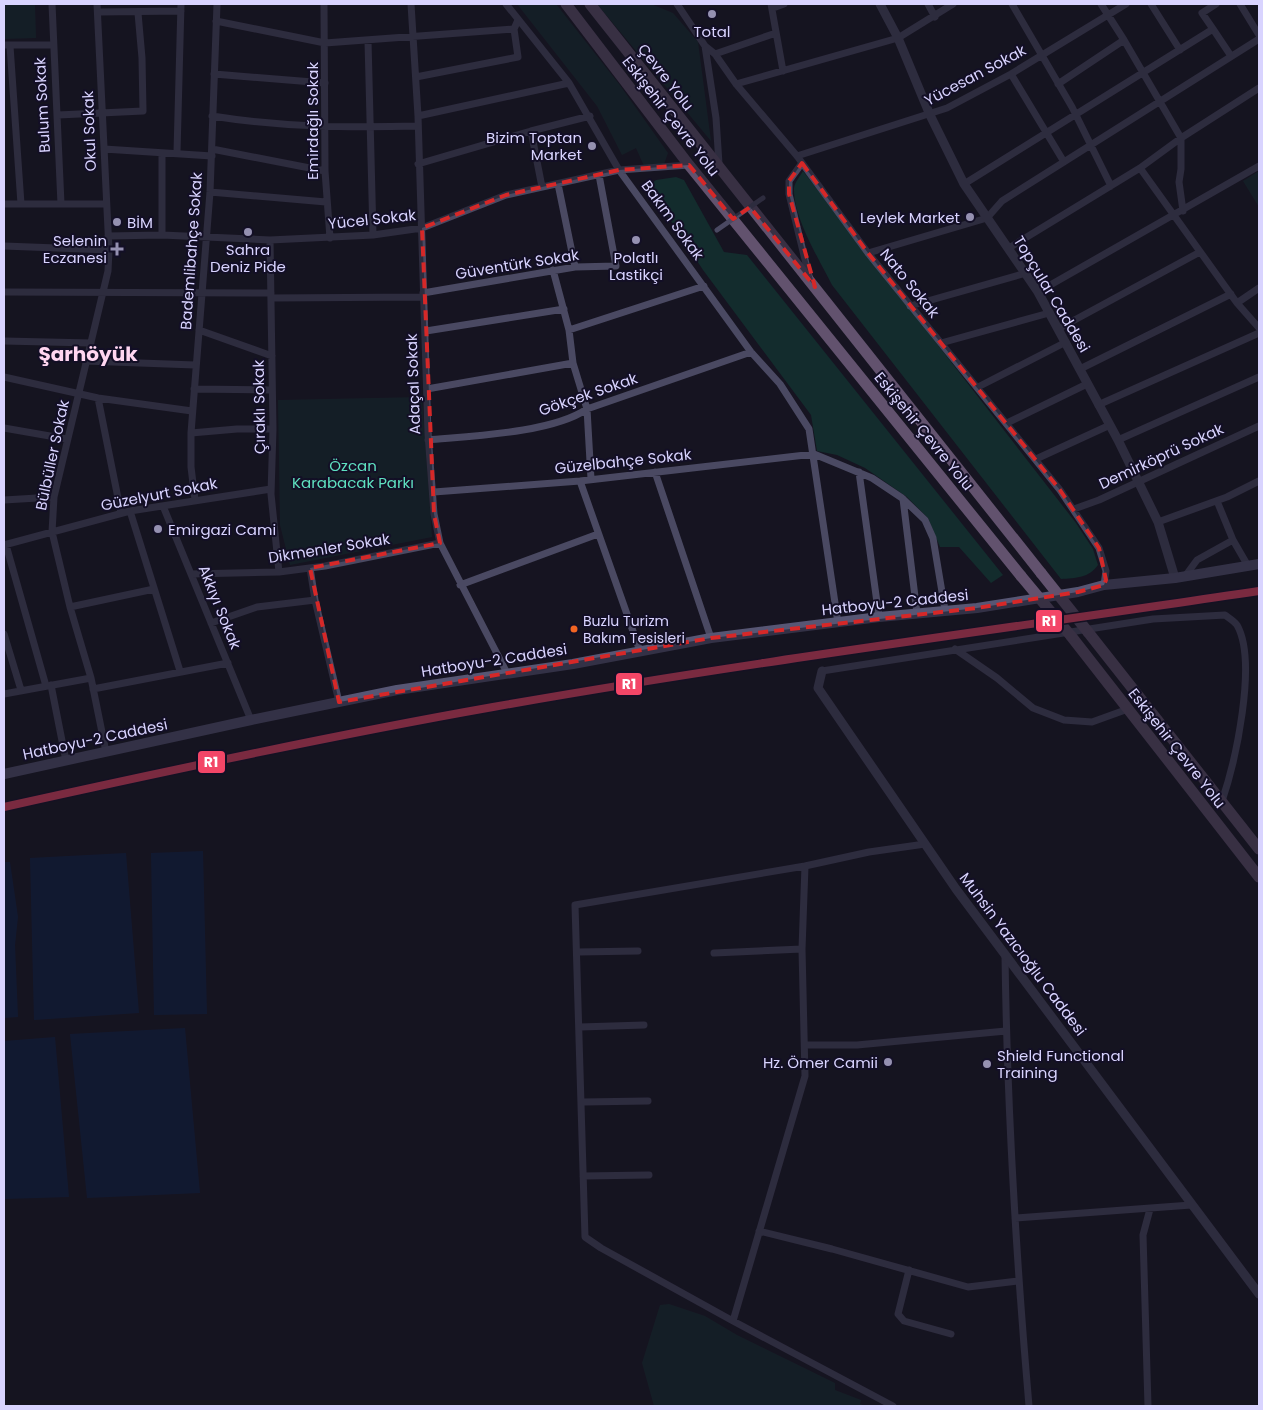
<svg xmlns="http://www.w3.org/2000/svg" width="1263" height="1410" font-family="Poppins,sans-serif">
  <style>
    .green { fill: #132c2d }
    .water { fill: #0d2144 }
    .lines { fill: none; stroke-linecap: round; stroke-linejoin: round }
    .minor { stroke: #4a4962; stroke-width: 7 }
    .tertiary { stroke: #4a4962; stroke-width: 9 }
    .secondary { stroke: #575674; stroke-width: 10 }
    .trunk { stroke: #62526e; stroke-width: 11 }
    .pedestrian-bridge { stroke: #4a4962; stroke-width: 5 }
    .trunk-bridge { stroke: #62526e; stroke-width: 11 }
    .rail-1-casing { stroke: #130f26; stroke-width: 11 }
    .rail-1 { stroke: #f34667; stroke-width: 8 }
    .marked { fill: none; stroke: #d62828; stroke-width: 4; stroke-dasharray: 10 6; stroke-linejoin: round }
    .poi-dot { fill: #9591b1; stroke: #130f26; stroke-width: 2 }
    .bus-dot { fill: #f26522; stroke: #130f26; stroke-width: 2 }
    .labels { text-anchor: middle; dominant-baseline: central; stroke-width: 4; stroke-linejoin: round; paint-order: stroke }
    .bus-label { font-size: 14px; fill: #d9d4ff; stroke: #130f26; text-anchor: start }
    .poi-label { font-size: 15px; fill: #d9d4ff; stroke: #130f26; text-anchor: end }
    .street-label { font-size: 15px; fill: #d9d4ff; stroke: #130f26 }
    .park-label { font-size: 15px; fill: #5fe0c0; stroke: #130f26 }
    .district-label { font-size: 20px; font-weight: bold; fill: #ffd6f0; stroke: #130f26 }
    .line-badge { stroke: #130f26; stroke-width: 2 }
    .badge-label { font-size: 14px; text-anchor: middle; font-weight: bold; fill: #fff }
  </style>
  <rect width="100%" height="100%" fill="#161421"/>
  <path class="green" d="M 4,4 L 35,4 L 36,38 L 4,39 Z
    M 517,4 L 556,4 L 619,84 L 668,153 L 664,164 L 644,166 L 636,148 L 622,155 L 597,106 Z
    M 597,4 L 651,4 L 673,13 L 698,42 L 711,141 Z
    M 803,171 L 1076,523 L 1093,549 L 1098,565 C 1089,578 1076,578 1061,579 L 832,285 C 819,259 793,217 794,188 C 795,182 800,176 803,171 Z
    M 1259,171 L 1259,207 L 1243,181 Z
    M 676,177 L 684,180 L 724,252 L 747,255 L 1003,575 L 991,583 L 959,547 L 940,547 L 928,518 L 907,497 L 865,468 L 837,455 L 817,451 L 811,415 L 703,270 L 650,189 L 651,184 L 656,180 Z
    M 422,397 L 432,537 L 290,565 L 280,525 L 278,400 Z
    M 669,1304 L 705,1316 L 737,1335 L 835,1383 L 835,1390 L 861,1400 L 860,1404 L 866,1406 L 654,1406 L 642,1363 L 660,1305 Z"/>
  <path class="water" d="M 203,851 L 207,1014 L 154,1015 L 151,853 Z
    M 126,853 L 139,1013 L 34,1020 L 30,858 Z
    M 4,862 L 10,862 L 18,917 L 15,945 L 18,1017 L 4,1018 Z
    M 185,1028 L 200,1193 L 87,1198 L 70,1034 Z
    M 55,1037 L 69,1197 L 4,1199 L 4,1041 Z"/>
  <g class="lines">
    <path class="minor" d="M 52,4 L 61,204
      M 97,4 L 109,250 L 108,271 L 54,497 L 52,532 L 70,607 L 91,678 L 106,752
      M 324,4 L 325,171 L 330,238
      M 411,4 L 418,116 L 428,434 L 434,514 L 440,543 L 507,673
      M 506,4 L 569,83 L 619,170 L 751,352 L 780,384 L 809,429 L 838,623
      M 677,4 L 705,46 L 715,54 L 736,84 L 797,156 L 868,253 L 1060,490 L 1099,548 L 1106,571 L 1104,585
      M 771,4 L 783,71
      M 928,4 L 935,17
      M 1012,4 L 1072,107 L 1111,186
      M 1101,4 L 1124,40 L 1181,138 L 1181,169 L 1179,182 L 1183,211
      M 1151,4 L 1180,50
      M 1240,4 L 1259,35
      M 773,8 L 784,4
      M 98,12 L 181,11
      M 216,21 L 325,43 L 514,29 L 518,20
      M 1213,29 L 1231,56
      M 368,41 L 373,235
      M 4,45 L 53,45
      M 10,46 L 21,204
      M 705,46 L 716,118 L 719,164
      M 715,54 L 776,33
      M 214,74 L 325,83
      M 1011,74 L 1064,162
      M 416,77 L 518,57 L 514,29
      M 736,84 L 898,38 L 953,4
      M 1058,84 L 1124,40
      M 58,115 L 143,111 L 142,58 L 138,13
      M 212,116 C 281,127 348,128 418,126
      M 418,116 L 569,83
      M 531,131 L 542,187
      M 104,149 L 212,156
      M 212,149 L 325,171
      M 177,152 L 181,4
      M 797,156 L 947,108 L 1011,74 L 1126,4
      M 802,163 L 789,181 L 789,194 L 810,280
      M 418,164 L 531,131 L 590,116
      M 1140,168 L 1237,303 L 1259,328
      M 558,184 L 575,267
      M 964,184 L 1213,29 L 1202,13 L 1216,4
      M 210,192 L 326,202
      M 4,204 L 106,204
      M 162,235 L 162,153
      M 108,236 L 162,235 L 270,240 L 373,235 L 422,228 L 506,195 L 619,170 L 689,165
      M 270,240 L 273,429 L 271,494 L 279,572
      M 4,246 L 109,250
      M 1009,248 L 1140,168 L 1181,138 L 1259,88
      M 868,253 L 987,218 L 1002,201 L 1259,39
      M 553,270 L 569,330 L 573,363 L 587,409 L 591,479
      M 4,292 L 271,293
      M 1038,292 L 1259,166
      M 423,293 L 575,267 L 616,266 L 599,175
      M 271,298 L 423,297
      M 1237,303 L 1259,288
      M 910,306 L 1026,273
      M 1058,329 L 1200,252
      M 199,330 L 272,356
      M 569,330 L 704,286
      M 426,331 L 564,309
      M 4,341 L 91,343
      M 941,343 L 1049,313
      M 85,361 L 195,365
      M 1080,369 L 1231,294
      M 4,377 L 98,398 L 192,411
      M 978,387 L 1066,342
      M 194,389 L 271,390
      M 427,389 L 573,363
      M 98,398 L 121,513
      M 1098,405 L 1259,333
      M 1007,423 L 1087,384
      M 4,428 L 67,439
      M 191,433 L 237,429 L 273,429
      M 428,440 C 471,436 552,433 587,409 L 751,352
      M 1118,440 L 1259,377
      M 1036,459 L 1110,425
      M 655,472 L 711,638
      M 859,472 L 879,617
      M 580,481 L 640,651
      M 434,492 L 580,481 L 814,454 L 872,478 L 902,498 L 925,520 L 933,538 L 945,610
      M 903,499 L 917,613
      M 4,500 L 54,497
      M 195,500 L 191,467 L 191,433 L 210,192 L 217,4
      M 163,506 L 251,720
      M 1074,509 L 1099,500 L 1259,426
      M 130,511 L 180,671
      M 1158,522 L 1227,497 L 1259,481
      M 1233,540 L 1248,566
      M 4,545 L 130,511 L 271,489
      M 6,545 L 46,686
      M 310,568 L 315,600 L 339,702
      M 191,574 L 279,572 L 325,566 L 440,543
      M 1186,575 L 1197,560 L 1233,540 L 1217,501
      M 460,585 L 598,534
      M 70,607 L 154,589
      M 211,623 L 257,607 L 315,600
      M 4,634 L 21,690
      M 955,649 L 997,678 L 1033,708 L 1064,720 L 1092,722 L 1128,709
      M 822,671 L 1153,619 L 1225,615 C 1229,618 1234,621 1237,625 C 1258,662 1235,763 1222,801
      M 51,685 L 66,761
      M 93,689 L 228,663
      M 4,694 L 91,678
      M 578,952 L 638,951
      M 714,953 L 802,949
      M 1005,955 C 1007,1106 1016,1256 1029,1406
      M 580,1027 L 644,1025
      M 806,1045 L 857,1045 L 1006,1031
      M 583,1102 L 648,1101
      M 583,1176 L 649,1175
      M 1015,1218 L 1191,1205
      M 759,1231 L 832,1249 L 968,1287 L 1018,1281
      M 909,1270 L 898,1314 L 904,1321 L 951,1334
      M 733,1321 L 805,1076 L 802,949 L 805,866
      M 893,1406 L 733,1321 L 601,1248 L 585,1237 L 575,905 L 805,866 L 869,852 L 925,844
      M 1148,1406 L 1143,1235 L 1150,1209"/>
    <path class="tertiary" d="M 880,4 L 898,38 L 930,115 L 964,184 L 1038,292 L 1118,440 L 1158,522 L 1175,578
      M 822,671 L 818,688 L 956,889 L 1259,1294"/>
    <path class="secondary" d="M 4,774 L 251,720 L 397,690 L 573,664 L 711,638 L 879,617 L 977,608 L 1078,592 L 1104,585 L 1175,578 L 1259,564"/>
    <path class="trunk" d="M 566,4 L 689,165 L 1021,576
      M 590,4 L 1041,573
      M 1088,632 L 1259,849
      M 1071,636 L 1259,877"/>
    <path class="pedestrian-bridge" d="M 717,230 L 763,198"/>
    <path class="trunk-bridge" d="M 1041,573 L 1088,632
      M 1021,576 L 1071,636"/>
    <g class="rail-1-casing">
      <path id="rail-1" d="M 4,807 C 166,771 329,736 493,707 C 747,662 1004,629 1259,591"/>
    </g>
    <use href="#rail-1" class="rail-1"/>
  </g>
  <path d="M0 0H1263V1410H0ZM 802,163 L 868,253 L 1060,490 L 1099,548 L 1106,580 L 1104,585 L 1078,592 L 977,608 L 711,638 L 339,702 L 310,568 L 440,543 L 434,514 L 422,228 L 506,195 L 619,170 L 689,165 L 733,219 L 750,207 L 815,287 L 789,194 L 789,181 Z" fill="#161421" fill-opacity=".55" fill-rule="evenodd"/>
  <path class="marked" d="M 802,163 L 868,253 L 1060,490 L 1099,548 L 1106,580 L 1104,585 L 1078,592 L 977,608 L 711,638 L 339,702 L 310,568 L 440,543 L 434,514 L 422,228 L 506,195 L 619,170 L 689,165 L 733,219 L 750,207 L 815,287 L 789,194 L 789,181 Z"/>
  <g class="poi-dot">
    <circle cx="712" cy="14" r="5"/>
    <circle cx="592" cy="146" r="5"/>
    <circle cx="970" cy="217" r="5"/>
    <circle cx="117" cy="222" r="5"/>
    <circle cx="248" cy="232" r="5"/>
    <circle cx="636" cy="240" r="5"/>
    <path d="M114.5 241.5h5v5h5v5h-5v5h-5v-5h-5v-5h5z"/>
    <circle cx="158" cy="529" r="5"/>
    <circle cx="888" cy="1062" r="5"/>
    <circle cx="987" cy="1064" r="5"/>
  </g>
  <circle class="bus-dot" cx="574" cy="629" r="4.5"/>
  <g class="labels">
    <g class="bus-label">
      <text x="583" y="621">Buzlu Turizm<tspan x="583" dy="17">Bakım Tesisleri</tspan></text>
    </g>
    <g class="poi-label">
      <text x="712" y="31" text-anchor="middle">Total</text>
      <text x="582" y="137">Bizim Toptan<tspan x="582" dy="17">Market</tspan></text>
      <text x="960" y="217">Leylek Market</text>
      <text x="127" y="222" text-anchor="start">BİM</text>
      <text x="107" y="240">Selenin<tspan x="107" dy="17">Eczanesi</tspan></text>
      <text x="248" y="249" text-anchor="middle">Sahra<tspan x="248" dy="17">Deniz Pide</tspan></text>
      <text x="636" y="257" text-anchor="middle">Polatlı<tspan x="636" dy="17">Lastikçi</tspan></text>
      <text x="168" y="529" text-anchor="start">Emirgazi Cami</text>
      <text x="997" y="1055" text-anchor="start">Shield Functional<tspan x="997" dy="17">Training</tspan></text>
      <text x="878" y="1062">Hz. Ömer Camii</text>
    </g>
    <g class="street-label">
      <text transform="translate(975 75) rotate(-28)">Yücesan Sokak</text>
      <text transform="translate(666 77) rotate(52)">Çevre Yolu</text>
      <text transform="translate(42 105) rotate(-93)">Bulum Sokak</text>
      <text transform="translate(671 116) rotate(52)">Eskişehir Çevre Yolu</text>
      <text transform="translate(312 121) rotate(-90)">Emirdağlı Sokak</text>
      <text transform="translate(89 131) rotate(-92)">Okul Sokak</text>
      <text transform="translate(372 219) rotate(-6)">Yücel Sokak</text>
      <text transform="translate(673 220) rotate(54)">Bakım Sokak</text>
      <text transform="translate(191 251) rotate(-86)">Bademlibahçe Sokak</text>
      <text transform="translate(517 264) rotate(-9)">Güventürk Sokak</text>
      <text transform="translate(910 283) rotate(51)">Nato Sokak</text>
      <text transform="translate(1052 294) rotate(59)">Topçular Caddesi</text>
      <text transform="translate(413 384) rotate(-92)">Adaçal Sokak</text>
      <text transform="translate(588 394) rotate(-19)">Gökçek Sokak</text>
      <text transform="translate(259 407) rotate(-91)">Çıraklı Sokak</text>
      <text transform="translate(924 431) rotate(51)">Eskişehir Çevre Yolu</text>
      <text transform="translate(52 455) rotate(-78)">Bülbüller Sokak</text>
      <text transform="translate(1161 456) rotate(-25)">Demirköprü Sokak</text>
      <text transform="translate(623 461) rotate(-6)">Güzelbahçe Sokak</text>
      <text transform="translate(159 494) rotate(-11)">Güzelyurt Sokak</text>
      <text transform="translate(329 548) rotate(-9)">Dikmenler Sokak</text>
      <text transform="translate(895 602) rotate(-6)">Hatboyu-2 Caddesi</text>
      <text transform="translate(220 607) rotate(68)">Akkıyı Sokak</text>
      <text transform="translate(494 660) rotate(-9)">Hatboyu-2 Caddesi</text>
      <text transform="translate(95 739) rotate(-12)">Hatboyu-2 Caddesi</text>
      <text transform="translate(1177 748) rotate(52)">Eskişehir Çevre Yolu</text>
      <text transform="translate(1023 954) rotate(53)">Muhsin Yazıcıoğlu Caddesi</text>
    </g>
    <g class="park-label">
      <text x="353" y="465">Özcan<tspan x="353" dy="17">Karabacak Parkı</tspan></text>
    </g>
    <g class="district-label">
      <text x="88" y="354">Şarhöyük</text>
    </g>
  </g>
  <g class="line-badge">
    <rect x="1035" y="609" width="28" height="24" rx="5" fill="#f34667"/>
    <rect x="615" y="672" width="28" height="24" rx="5" fill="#f34667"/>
    <rect x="197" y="750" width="29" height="24" rx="5" fill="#f34667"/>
  </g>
  <g class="badge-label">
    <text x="1049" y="626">R1</text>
    <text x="629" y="689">R1</text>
    <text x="211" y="767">R1</text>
  </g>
  <rect width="1263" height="1410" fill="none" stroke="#d9d4ff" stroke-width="10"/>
</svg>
